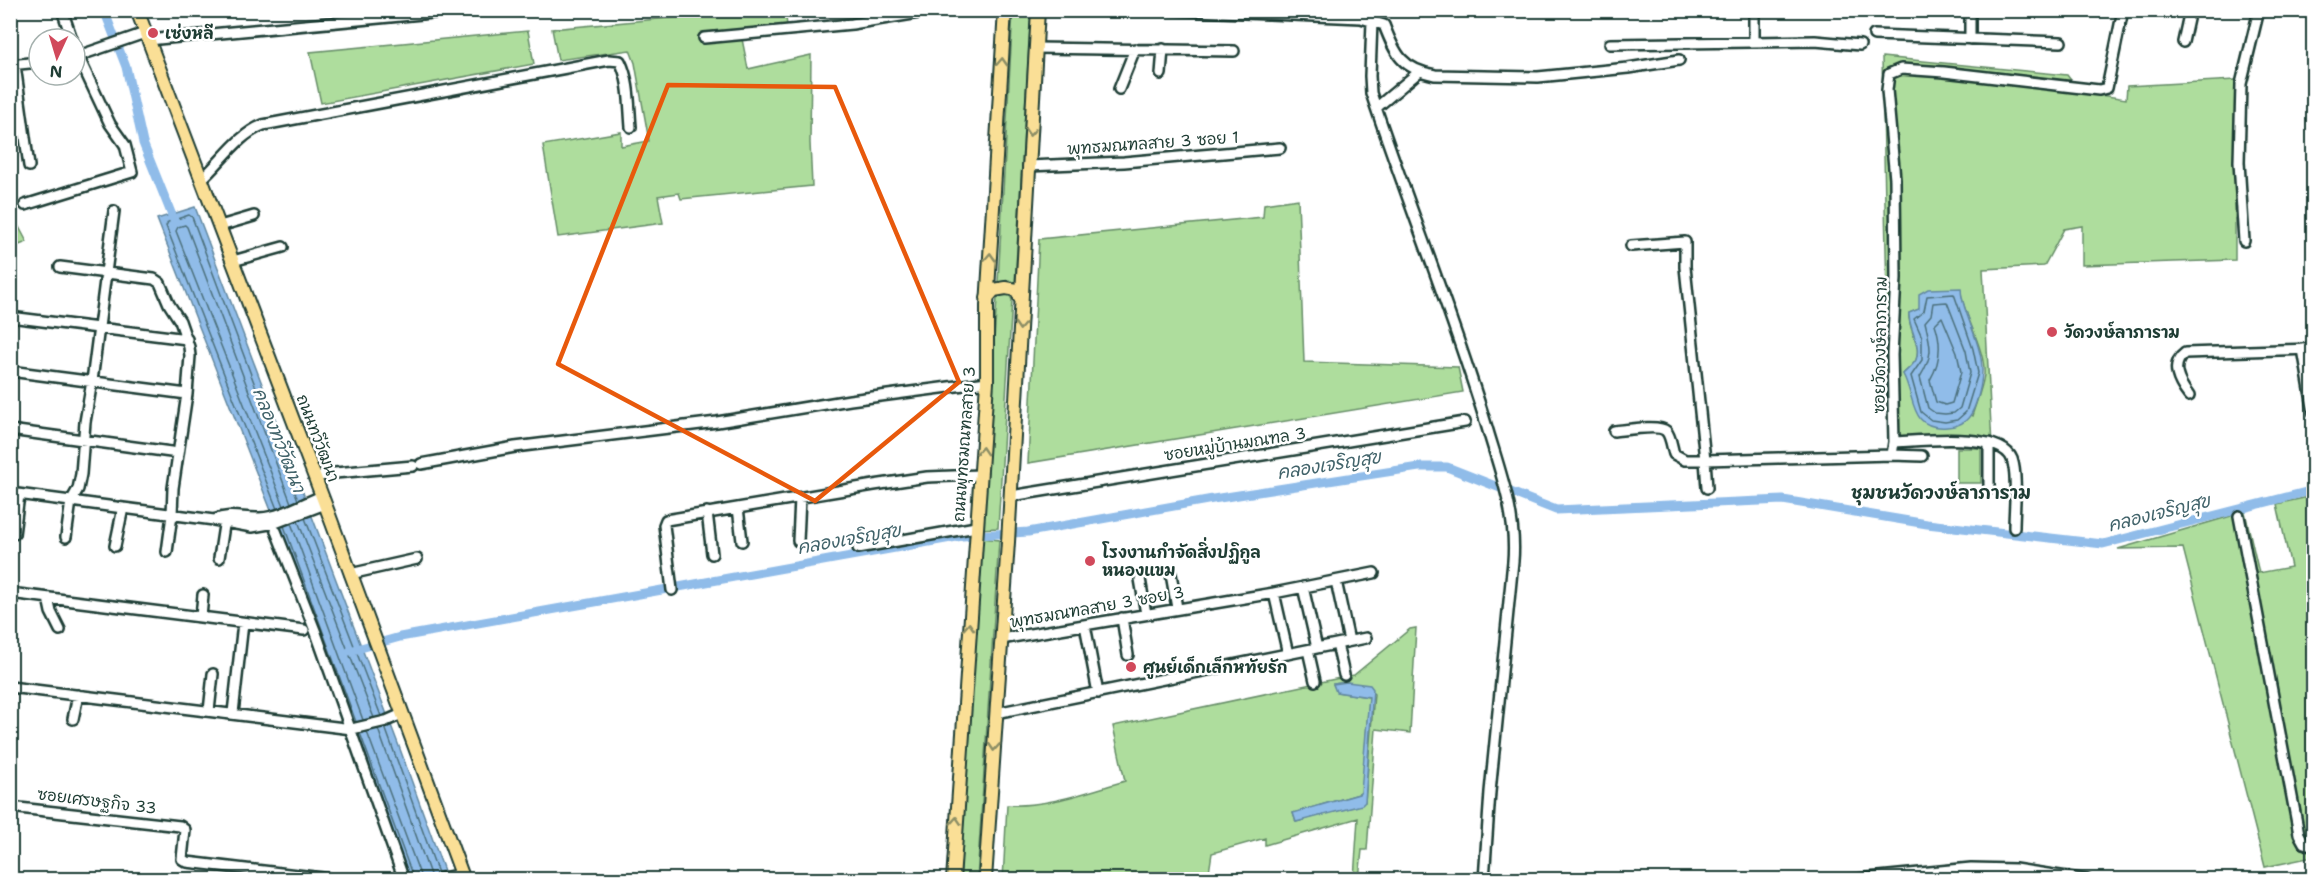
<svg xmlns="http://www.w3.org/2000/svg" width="2324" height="890" font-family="'Shantell Sans','Playpen Sans Thai',sans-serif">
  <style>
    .green { fill: #aedd9d; stroke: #668d68; stroke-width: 1.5; fill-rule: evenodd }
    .water { fill: #90bce9; stroke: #6389a1; stroke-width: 1.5 }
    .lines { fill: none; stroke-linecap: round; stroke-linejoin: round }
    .shore { stroke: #4c707c; stroke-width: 1.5 }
    .canal { stroke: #90bce9; stroke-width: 9 }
    .minor-casing { stroke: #1f3d34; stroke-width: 14 }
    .major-casing { stroke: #1f3d34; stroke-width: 16 }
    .minor { stroke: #fff; stroke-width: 9 }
    .major { stroke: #fadf96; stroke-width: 12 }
    .oneway { stroke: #8c8e65 }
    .marked { fill: none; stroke: #e8590c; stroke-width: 4.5; stroke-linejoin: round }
    .poi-dot { fill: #d1495b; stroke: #fff; stroke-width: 2 }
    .labels { text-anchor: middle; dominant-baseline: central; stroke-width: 5; stroke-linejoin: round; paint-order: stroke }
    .poi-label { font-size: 16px; font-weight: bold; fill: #1f3d34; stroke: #fff; text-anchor: start }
    .street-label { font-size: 16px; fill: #1f3d34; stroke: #fff }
    .water-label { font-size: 18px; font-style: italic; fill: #41636a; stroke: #fff }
    .neighbourhood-label { font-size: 18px; font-weight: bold; fill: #1f3d34; stroke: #fff }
  </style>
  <rect width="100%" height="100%" fill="#fff"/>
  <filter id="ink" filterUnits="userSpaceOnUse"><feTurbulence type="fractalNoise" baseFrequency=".0167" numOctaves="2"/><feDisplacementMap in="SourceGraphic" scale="12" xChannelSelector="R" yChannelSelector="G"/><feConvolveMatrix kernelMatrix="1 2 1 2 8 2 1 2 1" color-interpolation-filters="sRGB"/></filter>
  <g filter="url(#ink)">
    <path class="green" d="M 742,11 L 785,11 L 787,25 L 742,39 L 748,69 L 811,55 L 810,143 L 812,186 L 681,199 L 679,193 L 658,196 L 663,223 L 558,237 L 543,145 L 621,132 L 621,146 L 649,141 L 635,63 L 630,50 L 558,60 L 552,29 Z
      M 1013,11 L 1031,11 L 1015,283 L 1009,280 L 998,282 Z
      M 528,31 L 534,64 L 321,103 L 310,52 Z
      M 1882,57 L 2067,75 L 2080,92 L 2126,99 L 2127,86 L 2235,80 L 2235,260 L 2082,265 L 2082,226 L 2064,229 L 2044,266 L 1983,269 L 1992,446 L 1890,445 ZM 1961,293 C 1965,318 1986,351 1984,375 C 1982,389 1976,403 1972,416 L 1907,381 L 1903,374 C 1907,370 1914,364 1916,360 C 1922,343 1907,329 1909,313 Z
      M 1298,199 L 1304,362 L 1458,367 L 1463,392 L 1028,463 L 1039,239 L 1263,217 L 1264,204 Z
      M 10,210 L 27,242 L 11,248 L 10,248 Z
      M 1008,292 L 1012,300 L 998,528 L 980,529 L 997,299 L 1001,293 Z
      M 1957,448 L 1981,448 L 1981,483 L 1957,483 Z
      M 2313,496 L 2313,857 L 2265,867 L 2183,548 L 2118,549 L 2245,512 L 2259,573 L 2291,567 L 2277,504 Z
      M 981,538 L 999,540 L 977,879 L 960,880 Z
      M 1416,628 L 1410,733 L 1376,729 L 1367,850 L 1362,850 L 1359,879 L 1354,879 L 1358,818 L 1265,845 L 1265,838 L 1212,853 L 1208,879 L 1003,880 L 1007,805 C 1048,807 1086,792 1125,781 L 1113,726 L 1354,675 L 1410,629 ZM 1347,682 L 1374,694 L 1365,802 L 1296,822 L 1293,813 L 1359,794 L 1362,792 L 1369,697 L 1337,692 L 1333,684 Z"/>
    <path class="water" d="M 195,207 L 400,749 L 447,879 L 409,879 L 290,559 L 157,219 Z
      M 1961,288 C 1961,301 1966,311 1970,323 C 1982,354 1987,371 1976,403 C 1971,418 1964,426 1947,427 C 1909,430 1916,399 1903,374 C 1907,370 1914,364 1916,360 C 1922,343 1908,329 1909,313 L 1919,309 L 1919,294 L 1928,289 Z
      M 1347,682 L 1370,685 L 1373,689 L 1365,802 L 1362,805 L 1296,822 L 1293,813 L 1359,794 L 1361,792 L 1369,697 L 1336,692 L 1333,684 Z"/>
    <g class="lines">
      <path class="shore" d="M 1954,294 L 1973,349 L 1978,373 L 1966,412 L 1957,420 L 1945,422 L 1931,420 L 1921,412 L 1911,376 L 1922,360 L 1922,337 L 1914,319 L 1924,311 L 1927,296 Z
        M 1947,302 L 1966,351 L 1970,373 L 1960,408 L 1954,413 L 1945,414 L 1935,413 L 1928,408 L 1920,377 C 1934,354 1931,347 1925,322 L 1931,315 L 1933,303 Z
        M 1942,317 L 1957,353 L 1961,372 L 1952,403 L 1945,405 L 1936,402 L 1930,380 C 1940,363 1942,344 1935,324 Z
        M 284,506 L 176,231 L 178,227 L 185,225 L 187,227 L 291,503
        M 277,509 L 166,226 L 168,222 L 189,215 L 192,217 L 298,500
        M 305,518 L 381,716
        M 298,521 L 374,718
        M 291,523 L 363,720
        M 284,526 L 356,722
        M 385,727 L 438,873
        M 378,729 L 432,880
        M 367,732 L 422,880
        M 360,733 L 414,880"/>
      <path class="canal" d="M 104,10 L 126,67 L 143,143 L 175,223
        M 350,651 L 400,637 L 962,536 L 1028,532 L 1213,499 L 1419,467 L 1447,467 L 1556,510 L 1783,500 L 1927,524 L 2103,544 L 2314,490"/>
      <g class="minor-casing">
        <path id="minor" d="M 62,10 L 72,39
          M 1172,10 L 1361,18 L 1384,25 C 1395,54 1402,69 1435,75 L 1538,77 L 1628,68 L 1679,60
          M 1372,21 L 1370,76 L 1371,93 C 1408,204 1452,312 1486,424 C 1499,469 1517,514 1513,561 L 1490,792 L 1484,880
          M 1874,35 L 2061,42
          M 704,38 L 852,24 L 937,10
          M 1970,39 L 1970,10
          M 148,40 L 464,10
          M 1754,42 L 1754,10
          M 2183,42 L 2190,10
          M 1610,44 L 1815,41 L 1860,45
          M 75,47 L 78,56 L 145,33
          M 1036,48 L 1234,51
          M 10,65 L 39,62
          M 15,65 L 29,166
          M 1161,74 L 1163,49
          M 1119,89 L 1135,49
          M 1376,108 L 1420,71
          M 1028,166 L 1124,162 L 1280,148
          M 202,179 C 222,161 238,135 263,125 L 609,60 L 620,61 C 630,81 629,105 631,127
          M 25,205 L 132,172 L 125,145 L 110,124 L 78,56 L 75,57
          M 220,226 L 254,216
          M 2244,241 L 2239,162 L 2241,84 L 2259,10
          M 1631,246 L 1685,242 L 1685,267 L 1705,460 L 1892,455 L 1894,442 L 1892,355 L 1896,278 L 1895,179 L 1887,90 L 1889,74 L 1901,69 L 1944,72 L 2099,90 L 2107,88 L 2123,10
          M 233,261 L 283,247
          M 60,267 L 154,279 L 160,283 L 169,304 L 180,321 L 189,347 L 190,356 L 187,394 L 173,488 L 172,515 L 167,552
          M 10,317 L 187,339
          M 2303,349 L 2314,413
          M 10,371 L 187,394
          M 2189,396 C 2179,383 2169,365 2185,353 L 2314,349
          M 10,430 L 178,453
          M 1614,431 C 1625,430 1659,424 1666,431 C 1671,436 1672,448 1674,454 L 1685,460 L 1705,460 L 1707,488
          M 1894,442 C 1920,441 2001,431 2012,459 C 2018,477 2014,508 2014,528
          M 1989,443 L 1989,489
          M 1892,455 L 1922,456
          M 421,464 L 515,447 L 717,422 L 850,400 L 987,382
          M 315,477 L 335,473 L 413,466
          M 10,493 L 214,520 L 252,527 L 275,523 L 325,504
          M 1011,496 L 1465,422
          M 738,508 L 742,541
          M 707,512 L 712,554
          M 2239,516 L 2299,834 L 2304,843 L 2314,846
          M 214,520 C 230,513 243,519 260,518 C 281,517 302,504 322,496
          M 276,531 L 316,633 L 404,880
          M 14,534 L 19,495
          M 66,537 L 71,501 L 78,489 L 81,474 L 85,422 L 92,381 L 114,211
          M 798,541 L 800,498
          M 115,546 L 123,508
          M 858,548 L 976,527
          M 219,558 L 225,519
          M 350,574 L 417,559
          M 1171,574 L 1177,608
          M 1140,579 L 1146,614
          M 1336,581 L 1349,641
          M 1303,587 L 1317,648
          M 672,590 L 664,525 L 666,520 L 874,485 L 927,477 L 980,475
          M 10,593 L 304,630
          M 1274,593 L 1288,654
          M 48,598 L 51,612 L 60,630
          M 201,617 L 203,595
          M 1122,618 L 1128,655
          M 1085,625 L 1098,693
          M 1001,639 L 1274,593 L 1374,573
          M 1337,644 L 1344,675
          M 1308,650 L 1315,681
          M 10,687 L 352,729 L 386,721 L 402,714
          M 209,711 L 213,674
          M 233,713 L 243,623
          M 996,713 L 1366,638
          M 73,719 L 78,695
          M 10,807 L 180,826 L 185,830 L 182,859 L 187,862 L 340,880
          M 442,878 L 462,874
          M 1848,880 L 1971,868 L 2015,869 L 2087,880"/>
      </g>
      <g class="major-casing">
        <path id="major" d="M 137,10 L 325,504 L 464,880
          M 987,298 L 994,290 L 1006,288 L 1017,290 L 1021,300
          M 953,880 L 987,382 L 987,306 L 1005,10
          M 985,880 L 1008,542 L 1038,10"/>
      </g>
      <use href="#minor" class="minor"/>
      <use href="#major" class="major"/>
    </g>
    <defs><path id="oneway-chevron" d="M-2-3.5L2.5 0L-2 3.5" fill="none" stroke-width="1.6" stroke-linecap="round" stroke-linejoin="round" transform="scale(1.5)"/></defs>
    <g class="oneway">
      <use href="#oneway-chevron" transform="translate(1002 62) rotate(-87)"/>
      <use href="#oneway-chevron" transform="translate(1030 132) rotate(94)"/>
      <use href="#oneway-chevron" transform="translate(990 257) rotate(-87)"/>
      <use href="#oneway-chevron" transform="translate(1020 326) rotate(93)"/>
      <use href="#oneway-chevron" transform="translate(982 451) rotate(-86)"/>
      <use href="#oneway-chevron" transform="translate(969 627) rotate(-87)"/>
      <use href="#oneway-chevron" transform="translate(994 747) rotate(94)"/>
      <use href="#oneway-chevron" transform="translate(956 821) rotate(-86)"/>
    </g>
  </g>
  <path class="marked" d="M 668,85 L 835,87 L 959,382 L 815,501 L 558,364 Z"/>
  <g class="poi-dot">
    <circle cx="153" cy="33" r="6"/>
    <circle cx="2052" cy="332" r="6"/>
    <circle cx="1090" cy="561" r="6"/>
    <circle cx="1131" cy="667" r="6"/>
  </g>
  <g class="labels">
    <g class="poi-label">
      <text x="165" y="33">เซ่งหลี</text>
      <text x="2064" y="332">วัดวงษ์ลาภาราม</text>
      <text x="1102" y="552">โรงงานกำจัดสิ่งปฏิกูล<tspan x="1102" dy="18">หนองแขม</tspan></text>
      <text x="1143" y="667">ศูนย์เด็กเล็กหทัยรัก</text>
    </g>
    <g class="street-label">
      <text transform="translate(1153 143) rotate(-4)">พุทธมณฑลสาย 3 ซอย 1</text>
      <text transform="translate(1880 345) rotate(-89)">ซอยวัดวงษ์ลาภาราม</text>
      <text transform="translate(318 438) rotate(69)">ถนนทวีวัฒนา</text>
      <text transform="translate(964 444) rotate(-86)">ถนนพุทธมณฑลสาย 3</text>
      <text transform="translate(1235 444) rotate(-9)">ซอยหมู่บ้านมณฑล 3</text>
      <text transform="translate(1097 607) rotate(-10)">พุทธมณฑลสาย 3 ซอย 3</text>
      <text transform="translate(97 801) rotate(7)">ซอยเศรษฐกิจ 33</text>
    </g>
    <g class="water-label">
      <text transform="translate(279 440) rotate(68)">คลองทวีวัฒนา</text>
      <text transform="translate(1329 465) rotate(-9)">คลองเจริญสุข</text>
      <text transform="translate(2159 513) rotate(-14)">คลองเจริญสุข</text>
      <text transform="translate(849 539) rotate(-10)">คลองเจริญสุข</text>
    </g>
    <g class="neighbourhood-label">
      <text x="1941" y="493">ชุมชนวัดวงษ์ลาภาราม</text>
    </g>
  </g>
  <rect width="2324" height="890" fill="none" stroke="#fff" stroke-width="36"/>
  <rect x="18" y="18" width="2288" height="854" fill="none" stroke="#1f3d34" stroke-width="2" filter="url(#ink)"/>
  <g transform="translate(57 57) rotate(184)"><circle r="28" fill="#ffffff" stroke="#a5b1ae" stroke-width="1.5"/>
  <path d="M0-4.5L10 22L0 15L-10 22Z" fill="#d1495b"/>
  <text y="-9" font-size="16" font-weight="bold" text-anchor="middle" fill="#1f3d34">N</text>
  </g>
</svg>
